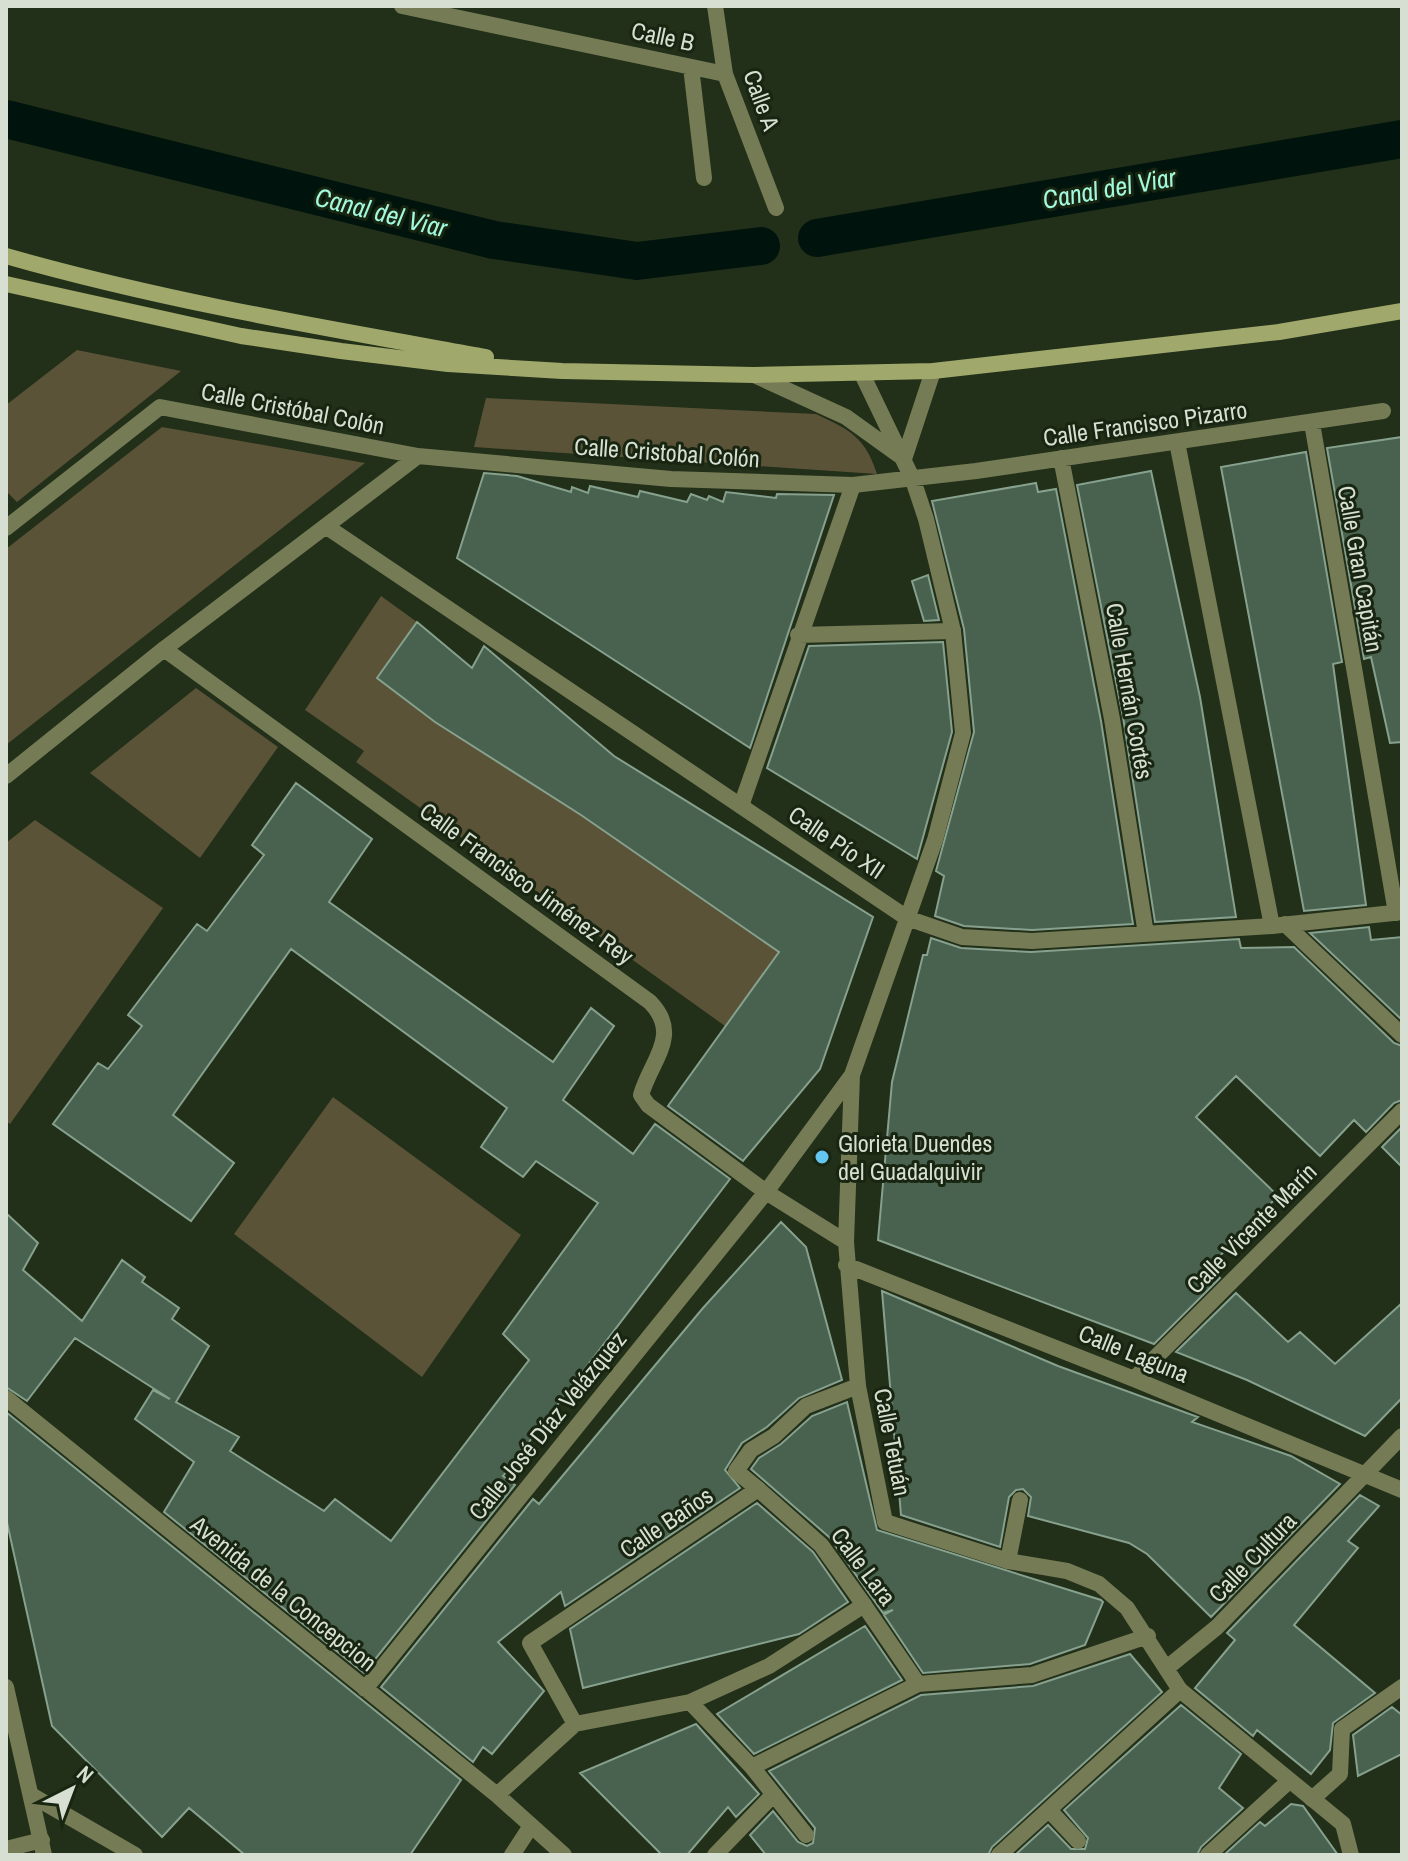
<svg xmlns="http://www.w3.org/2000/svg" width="1408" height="1861" font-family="'Archivo Narrow',sans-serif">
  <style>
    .green { fill: #5a5337 }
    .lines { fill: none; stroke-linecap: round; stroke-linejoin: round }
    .canal { stroke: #00140d; stroke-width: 38 }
    .building { fill: #49614f; stroke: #86a18d; stroke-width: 2 }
    .pedestrian { stroke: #757b55; stroke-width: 16 }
    .minor { stroke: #757b55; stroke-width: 16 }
    .tertiary { stroke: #757b55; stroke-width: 16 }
    .secondary { stroke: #a0a86b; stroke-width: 16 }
    .poi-dot { fill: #64c5ee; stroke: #182510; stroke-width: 3 }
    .labels { text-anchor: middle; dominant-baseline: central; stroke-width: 6; stroke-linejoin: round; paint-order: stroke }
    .street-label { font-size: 24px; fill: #d6dfd1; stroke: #182510 }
    .poi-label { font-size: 24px; fill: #d6dfd1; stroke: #182510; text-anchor: start }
    .water-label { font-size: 26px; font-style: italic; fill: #a2f9dd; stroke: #182510 }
  </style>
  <rect width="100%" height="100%" fill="#222f19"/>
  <path class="green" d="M 77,350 L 181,371 L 17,502 L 6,491 L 6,405 Z
    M 486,398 L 816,414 C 850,430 865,437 877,474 L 474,447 Z
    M 162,427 L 365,463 L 6,745 L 6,549 Z
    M 381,596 L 417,622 L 377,678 L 435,722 L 581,815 L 779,952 L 725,1026 L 356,762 L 364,751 L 305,710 Z
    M 196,688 L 278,747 L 200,858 L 90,773 Z
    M 35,820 L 163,908 L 10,1124 L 6,1121 L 6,843 Z
    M 333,1097 L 521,1235 L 422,1377 L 234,1234 Z"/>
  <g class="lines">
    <path class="canal" d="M 6,119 L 494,240 L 637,261 L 761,246
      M 817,238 L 1402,139"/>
  </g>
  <path class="building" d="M 1402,437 L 1402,742 L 1390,743 L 1371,657 L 1364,659 L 1327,448 Z
    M 1306,452 L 1342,662 L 1333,664 L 1366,905 L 1304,911 L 1221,467 Z
    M 1151,471 L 1200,697 L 1236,917 L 1155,922 L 1123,717 L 1077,485 Z
    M 484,473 L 517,476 L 571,492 L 572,487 L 588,493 L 590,486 L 638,497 L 640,491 L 687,502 L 691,494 L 707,500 L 709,496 L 723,502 L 726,492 L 776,498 L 777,494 L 834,495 L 750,748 L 457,558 Z
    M 1036,483 L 1038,492 L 1056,489 L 1101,721 L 1133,924 L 1032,930 L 964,926 L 935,916 L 944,876 L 936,871 L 974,732 L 964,629 L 932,501 Z
    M 928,575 L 939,620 L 924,621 L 912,581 Z
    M 417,622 L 472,668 L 484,646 L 614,756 L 873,917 L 820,1069 L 743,1161 L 668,1106 L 779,952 L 581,815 L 435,722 L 377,678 Z
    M 943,642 L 952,732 L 917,859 L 767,768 L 809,646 Z
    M 296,783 L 372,839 L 329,902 L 553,1062 L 591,1008 L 614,1026 L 563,1100 L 633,1154 L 655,1124 L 730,1179 L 503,1476 L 515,1485 L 364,1673 L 164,1512 L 194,1462 L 135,1419 L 153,1390 L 170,1399 L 75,1338 L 27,1401 L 6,1387 L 6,1213 L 38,1243 L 23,1270 L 82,1321 L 122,1260 L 145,1277 L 142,1282 L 179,1308 L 172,1319 L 209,1346 L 176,1402 L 239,1437 L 230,1451 L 324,1511 L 335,1499 L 391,1541 L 529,1360 L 503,1334 L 598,1203 L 536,1161 L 523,1177 L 481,1147 L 507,1108 L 291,949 L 173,1115 L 234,1163 L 191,1221 L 53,1124 L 98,1063 L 108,1069 L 142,1026 L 128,1015 L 197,924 L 207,931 L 264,855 L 252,845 Z
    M 1369,927 L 1371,940 L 1402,937 L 1402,1020 L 1310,933 Z
    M 931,938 L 961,948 L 1031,952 L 1239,939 L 1241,948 L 1294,947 L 1394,1043 L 1402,1046 L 1402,1100 L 1394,1103 L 1366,1132 L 1354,1120 L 1320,1156 L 1236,1076 L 1196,1117 L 1278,1196 L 1209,1267 L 1220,1278 L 1154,1344 L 878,1240 L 892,1082 L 923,955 L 927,955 Z
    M 1402,1127 L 1402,1167 L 1382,1147 Z
    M 781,1222 L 806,1247 L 842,1380 L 799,1398 L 767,1427 L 742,1443 L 725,1470 L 740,1488 L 565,1606 L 561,1592 L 498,1642 L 544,1691 L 492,1754 L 483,1747 L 473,1762 L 381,1687 L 533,1499 L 539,1504 L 703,1308 Z
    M 882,1291 L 1058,1366 L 1198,1417 L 1192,1422 L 1291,1456 L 1340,1484 L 1211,1617 L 1147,1554 L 1129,1543 L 1028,1516 L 1031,1497 L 1023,1489 L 1016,1490 L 1009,1497 L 1000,1547 L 901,1515 Z
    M 1236,1293 L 1288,1342 L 1300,1332 L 1335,1364 L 1402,1303 L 1402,1398 L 1365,1436 L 1247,1380 L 1176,1352 Z
    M 847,1402 L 877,1530 L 1101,1600 L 1103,1602 L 1085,1645 L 1030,1664 L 923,1673 L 884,1615 L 893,1610 L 883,1613 L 829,1537 L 751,1469 L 759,1458 L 781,1444 L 812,1416 Z
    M 6,1412 L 461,1780 L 410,1855 L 245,1855 L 189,1808 L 162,1837 L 52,1726 L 6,1518 Z
    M 1360,1495 L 1379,1506 L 1348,1541 L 1358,1548 L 1294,1625 L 1375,1693 L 1333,1723 L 1330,1750 L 1311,1774 L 1257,1730 L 1253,1736 L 1195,1688 L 1235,1640 L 1227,1633 Z
    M 757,1503 L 813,1552 L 848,1602 L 799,1634 L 583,1688 L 570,1629 Z
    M 865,1626 L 902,1680 L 754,1754 L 717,1714 Z
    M 1130,1654 L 1162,1692 L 992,1847 L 988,1855 L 766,1855 L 750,1835 L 773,1811 L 798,1842 L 807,1846 L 813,1843 L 815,1828 L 769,1771 L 921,1695 L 1033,1686 Z
    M 1181,1705 L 1241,1754 L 1219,1788 L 1243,1808 L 1201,1847 L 1197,1855 L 1015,1855 L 1048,1825 L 1071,1849 L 1085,1849 L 1088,1838 L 1064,1810 Z
    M 1392,1707 L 1402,1715 L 1402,1754 L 1358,1776 L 1353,1735 Z
    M 696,1724 L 759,1794 L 736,1817 L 728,1807 L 687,1855 L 662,1855 L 580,1773 Z
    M 1291,1804 L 1303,1806 L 1338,1855 L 1224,1855 L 1260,1822 L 1265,1826 Z"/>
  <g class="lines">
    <path class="pedestrian" d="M 1177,442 L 1272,926
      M 798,635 L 953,631
      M 741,806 L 853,485
      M 858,1386 L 885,1522 L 1008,1561 L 1020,1500
      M 758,1489 L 821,1545 L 864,1605
      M 1312,1799 L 1340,1774 L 1342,1729 L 1402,1687
      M 1049,1810 L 1078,1841
      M 6,1849 L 42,1840
      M 999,1855 L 1180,1690
      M 1208,1855 L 1289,1781"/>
    <path class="minor" d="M 402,6 L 725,74
      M 715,6 L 725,74 L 776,208
      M 691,67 L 704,178
      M 754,375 L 846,417 L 903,458
      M 1312,423 L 1396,913
      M 1061,458 L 1112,719 L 1146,934
      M 904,459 L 933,371
      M 327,527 L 907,918 L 962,937 L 1032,941 L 1272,926 L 1402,912
      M 6,528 L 160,407 L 418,456 L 671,479 L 853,485 L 976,471 L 1383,411
      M 164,649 L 650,1002 C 682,1035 651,1060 641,1095 L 648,1105 L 766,1192 L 846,1242 L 852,1075
      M 6,776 L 164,649 L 418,456
      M 1285,924 L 1402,1035
      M 846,1265 L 1134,1379 L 1402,1490
      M 1134,1379 L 1402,1111
      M 6,1398 L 497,1795 L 564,1855
      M 1008,1561 L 1067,1571 L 1099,1584 L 1127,1608 L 1180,1690 L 1343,1824 L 1351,1855
      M 1168,1667 L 1217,1627 L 1402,1436
      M 365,1689 L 766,1192 L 852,1075 L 935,840 L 963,733 L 953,631 L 926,519 L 913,480 L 862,374
      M 690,1702 L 752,1767 L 806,1835
      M 575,1724 L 530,1643 L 758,1489 L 736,1471 L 751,1450 L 774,1436 L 806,1406 L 858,1386 L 846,1242
      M 752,1767 L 918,1684 L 1032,1675 L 1148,1636
      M 31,1795 L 135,1855
      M 497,1795 L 575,1724 L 690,1702 L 769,1666 L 864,1605 L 918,1684
      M 512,1855 L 531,1826
      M 715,1855 L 773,1795"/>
    <path class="tertiary" d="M 6,1687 L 44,1855"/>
    <path class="secondary" d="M 6,256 C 164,301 325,328 486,357
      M 6,284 L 241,336 L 341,351 L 448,364 L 562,371 L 754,375 L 933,371 L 1279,332 L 1402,311"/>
  </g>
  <circle class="poi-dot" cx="822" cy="1157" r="8"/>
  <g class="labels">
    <g class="street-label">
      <text transform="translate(663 36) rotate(12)">Calle B</text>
      <text transform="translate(762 100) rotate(70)">Calle A</text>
      <text transform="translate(293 408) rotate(11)">Calle Cristóbal Colón</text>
      <text transform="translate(1145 423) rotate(-8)">Calle Francisco Pizarro</text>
      <text transform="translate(667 452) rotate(4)">Calle Cristobal Colón</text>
      <text transform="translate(1361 569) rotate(80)">Calle Gran Capitán</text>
      <text transform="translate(1130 691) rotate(80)">Calle Hernán Cortés</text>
      <text transform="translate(837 842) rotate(34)">Calle Pío XII</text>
      <text transform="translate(527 883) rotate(36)">Calle Francisco Jiménez Rey</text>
      <text transform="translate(1251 1228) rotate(-45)">Calle Vicente Marín</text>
      <text transform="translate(1134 1353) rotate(22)">Calle Laguna</text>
      <text transform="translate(547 1425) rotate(-51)">Calle José Díaz Velázquez</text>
      <text transform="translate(893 1442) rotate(79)">Calle Tetuán</text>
      <text transform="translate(666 1522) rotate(-34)">Calle Baños</text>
      <text transform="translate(1252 1557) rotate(-46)">Calle Cultura</text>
      <text transform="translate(864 1566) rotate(53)">Calle Lara</text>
      <text transform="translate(284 1593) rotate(39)">Avenida de la Concepcion</text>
    </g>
    <g class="poi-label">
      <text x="838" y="1143">Glorieta Duendes<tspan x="838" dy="28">del Guadalquivir</tspan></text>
    </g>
    <g class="water-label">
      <text transform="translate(1109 188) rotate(-10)">Canal del Viar</text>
      <text transform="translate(381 212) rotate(14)">Canal del Viar</text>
    </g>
  </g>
  <rect width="1408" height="1861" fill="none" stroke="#d6dfd1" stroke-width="16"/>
  <g transform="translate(72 1789) rotate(42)" stroke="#182510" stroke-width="6" paint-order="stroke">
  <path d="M0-6L14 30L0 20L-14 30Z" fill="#d6dfd1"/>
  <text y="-12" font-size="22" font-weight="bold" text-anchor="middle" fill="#d6dfd1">N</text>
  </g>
</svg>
